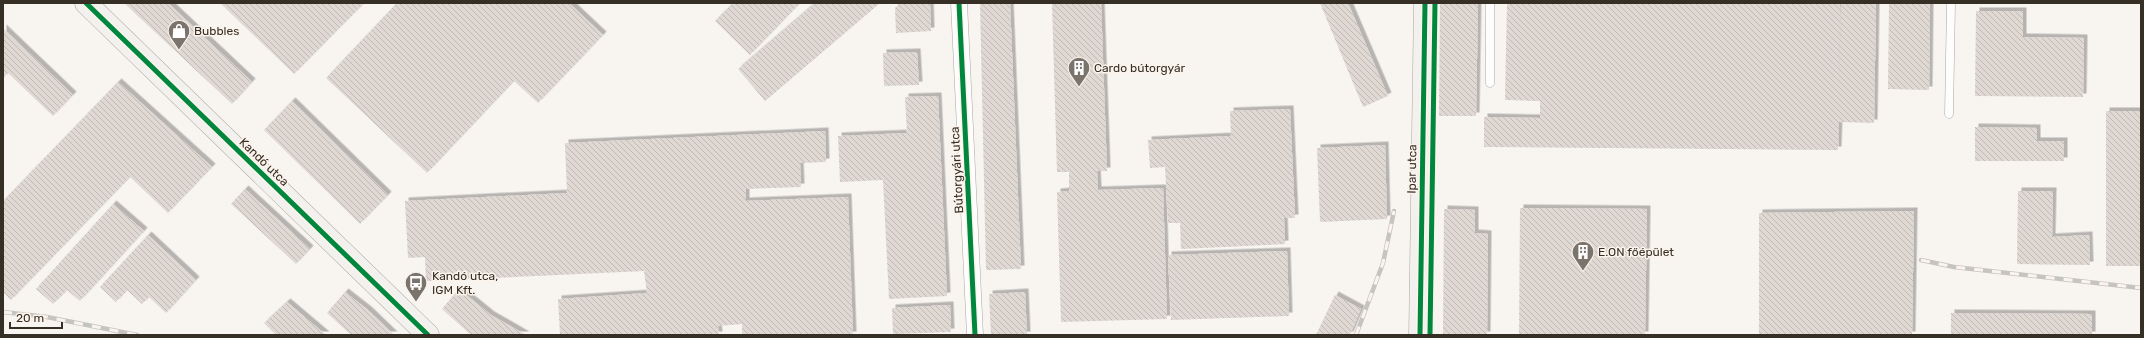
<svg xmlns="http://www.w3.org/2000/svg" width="2144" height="338" font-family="Rubik,sans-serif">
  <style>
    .building { fill: url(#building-back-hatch); filter: url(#shadow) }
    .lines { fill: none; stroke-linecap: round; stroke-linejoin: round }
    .lane-casing { stroke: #aba6a0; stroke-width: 9 }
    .street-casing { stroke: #aba6a0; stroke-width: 17 }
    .secondary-casing { stroke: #aba6a0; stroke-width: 23 }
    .lane { stroke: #fefdfd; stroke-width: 8 }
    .street { stroke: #fefdfd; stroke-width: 16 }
    .secondary { stroke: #f2f1ed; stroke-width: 22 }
    .rail-casing { stroke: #c5c4c1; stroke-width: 4.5 }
    .rail { stroke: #fcf4ec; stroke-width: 3; stroke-dasharray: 9; stroke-linecap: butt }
    .cycleway-casing { stroke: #fcf4ec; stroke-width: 8 }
    .cycleway { stroke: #00873e; stroke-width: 5 }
    .labels { text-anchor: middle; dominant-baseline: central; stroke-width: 3; stroke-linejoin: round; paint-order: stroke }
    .poi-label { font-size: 12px; fill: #362f26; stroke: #fcf4ec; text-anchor: start }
    .street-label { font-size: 12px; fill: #362f26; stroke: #fcf4ec }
  </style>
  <defs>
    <pattern id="building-back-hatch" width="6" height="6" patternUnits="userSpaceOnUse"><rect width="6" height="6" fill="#dfd8d3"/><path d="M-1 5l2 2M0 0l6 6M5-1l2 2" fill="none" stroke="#c0bab5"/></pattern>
    <filter id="shadow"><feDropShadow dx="3.5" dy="-3.5" stdDeviation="0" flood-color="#0004"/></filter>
  </defs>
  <rect width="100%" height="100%" fill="#f8f4f0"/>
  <path class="building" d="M 124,3 L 168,3 L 252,82 L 232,104 Z
    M 220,3 L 364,3 L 294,74 Z
    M 397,3 L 569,3 L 603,35 L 538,103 L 514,81 L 427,173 L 326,78 Z
    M 733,3 L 800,3 L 750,55 L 715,21 Z
    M 815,3 L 880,3 L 765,101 L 738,69 Z
    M 900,3 L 930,3 L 931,31 L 896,33 L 895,8 Z
    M 980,3 L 1010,3 L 1021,269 L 986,270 Z
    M 1101,3 L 1107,171 L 1097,171 L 1098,190 L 1163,188 L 1167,319 L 1061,322 L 1057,192 L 1069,191 L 1069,172 L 1057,172 L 1052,4 Z
    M 1320,3 L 1348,3 L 1388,96 L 1363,107 Z
    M 1440,3 L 1478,3 L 1476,116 L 1439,116 Z
    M 1507,3 L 1840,3 L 1839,108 L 1841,3 L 1876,3 L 1874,123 L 1839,122 L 1838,150 L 1484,147 L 1484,117 L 1540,118 L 1540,101 L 1505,100 Z
    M 1889,3 L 1930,3 L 1929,90 L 1888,89 Z
    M 1976,11 L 2023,11 L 2023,37 L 2084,38 L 2083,97 L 1975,96 Z
    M 3,28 L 73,95 L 53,116 L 8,73 L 3,78 Z
    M 917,52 L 919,85 L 884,86 L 883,53 Z
    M 118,82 L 212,167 L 168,213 L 130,177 L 11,300 L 3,292 L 3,201 Z
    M 938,96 L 947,296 L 889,299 L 883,180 L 840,182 L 838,136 L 907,133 L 905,97 Z
    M 292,101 L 388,195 L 360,224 L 264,130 Z
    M 1290,109 L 1295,218 L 1284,218 L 1285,244 L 1181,249 L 1180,223 L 1168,223 L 1165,167 L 1150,168 L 1148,140 L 1231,136 L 1230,111 Z
    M 2106,111 L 2141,111 L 2141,266 L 2106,266 Z
    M 1975,127 L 2037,128 L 2037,141 L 2064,141 L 2064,161 L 1975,161 Z
    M 825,131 L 826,162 L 800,163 L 801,187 L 746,189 L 746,201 L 848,197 L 853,335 L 742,335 L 742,324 L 718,326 L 719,335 L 560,335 L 558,299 L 647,293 L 644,271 L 426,281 L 425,257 L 408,258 L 405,201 L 567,193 L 565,143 Z
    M 1385,145 L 1387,219 L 1320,222 L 1317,148 Z
    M 245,189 L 310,249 L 296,264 L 231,204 Z
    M 2018,191 L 2053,191 L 2052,237 L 2089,235 L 2090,265 L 2017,264 Z
    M 113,204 L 144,231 L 80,301 L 67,290 L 53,304 L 36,289 Z
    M 1520,208 L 1647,209 L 1645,335 L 1519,335 Z
    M 1444,209 L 1475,210 L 1475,233 L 1488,234 L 1487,335 L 1443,335 Z
    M 1914,211 L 1912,335 L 1759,335 L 1759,213 Z
    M 148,235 L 196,280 L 166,313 L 149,297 L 142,304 L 127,290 L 116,302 L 100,287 Z
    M 1287,251 L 1289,316 L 1171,320 L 1168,255 Z
    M 459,289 L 491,315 L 526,335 L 471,335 L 442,309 Z
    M 345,292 L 368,310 L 394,335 L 351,335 L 327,313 Z
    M 1025,292 L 1027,335 L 991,335 L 989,294 Z
    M 1335,295 L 1361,309 L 1350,335 L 1316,335 Z
    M 287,302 L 326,335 L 276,335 L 264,323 Z
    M 950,305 L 951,332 L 893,334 L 892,308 Z
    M 1951,313 L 2092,314 L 2092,335 L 1951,335 Z"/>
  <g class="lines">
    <g class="lane-casing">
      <path id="lane" d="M 1490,83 L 1490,3
        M 1949,114 L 1951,3"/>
    </g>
    <g class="street-casing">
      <path id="street" d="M 959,3 L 975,335"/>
    </g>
    <g class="secondary-casing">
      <path id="secondary" d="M 86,3 L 428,335
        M 1420,335 L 1425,3"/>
    </g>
    <use href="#lane" class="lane"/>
    <use href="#street" class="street"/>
    <use href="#secondary" class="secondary"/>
    <g class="rail-casing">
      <path id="rail" d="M 1921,260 L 1954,267 L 2141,288
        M 3,312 L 47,317 L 137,335
        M 1356,335 L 1383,263 L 1394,211"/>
    </g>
    <use href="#rail" class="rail"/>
    <g class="cycleway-casing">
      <path id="cycleway" d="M 86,3 L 428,335
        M 959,3 L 975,335
        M 1420,335 L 1425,3
        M 1430,335 L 1435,3"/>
    </g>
    <use href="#cycleway" class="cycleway"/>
  </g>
  <defs>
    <g id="shop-pin" transform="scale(1.15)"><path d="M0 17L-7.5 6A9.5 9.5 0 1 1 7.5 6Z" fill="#7a746d" stroke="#fcf4ec"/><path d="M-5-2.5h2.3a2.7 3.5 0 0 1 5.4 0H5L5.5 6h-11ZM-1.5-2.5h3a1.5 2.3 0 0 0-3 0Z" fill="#fff"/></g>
    <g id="building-pin" transform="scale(1.15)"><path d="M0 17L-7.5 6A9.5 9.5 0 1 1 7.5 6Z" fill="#7a746d" stroke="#fcf4ec"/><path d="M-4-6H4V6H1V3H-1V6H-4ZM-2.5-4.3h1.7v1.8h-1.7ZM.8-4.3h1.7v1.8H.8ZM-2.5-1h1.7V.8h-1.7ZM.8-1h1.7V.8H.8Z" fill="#fff"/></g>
    <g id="bus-pin" transform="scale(1.15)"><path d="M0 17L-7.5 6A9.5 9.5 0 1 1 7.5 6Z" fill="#7a746d" stroke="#fcf4ec"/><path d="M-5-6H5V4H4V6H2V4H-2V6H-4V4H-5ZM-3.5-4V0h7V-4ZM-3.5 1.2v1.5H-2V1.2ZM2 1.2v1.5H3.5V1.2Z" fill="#fff"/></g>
  </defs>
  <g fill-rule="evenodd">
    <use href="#shop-pin" x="179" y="31"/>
    <use href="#building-pin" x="1079" y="68"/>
    <use href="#building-pin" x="1583" y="252"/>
    <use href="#bus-pin" x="416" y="283"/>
  </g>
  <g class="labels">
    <g class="poi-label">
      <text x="194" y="31">Bubbles</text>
      <text x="1094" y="68">Cardo bútorgyár</text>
      <text x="1598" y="252">E.ON főépület</text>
      <text x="432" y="276">Kandó utca,<tspan x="432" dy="14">IGM Kft.</tspan></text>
    </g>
    <g class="street-label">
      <text transform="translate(264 162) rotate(44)">Kandó utca</text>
      <text transform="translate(1412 169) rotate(-89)">Ipar utca</text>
      <text transform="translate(957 170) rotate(-93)">Bútorgyári utca</text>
    </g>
  </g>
  <rect width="2144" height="338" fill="none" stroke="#362f26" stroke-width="8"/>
  <path d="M10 322v6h52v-6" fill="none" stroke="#362f26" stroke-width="2"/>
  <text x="16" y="322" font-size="12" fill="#362f26" stroke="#fcf4ec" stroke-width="3" paint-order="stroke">20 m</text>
</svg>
